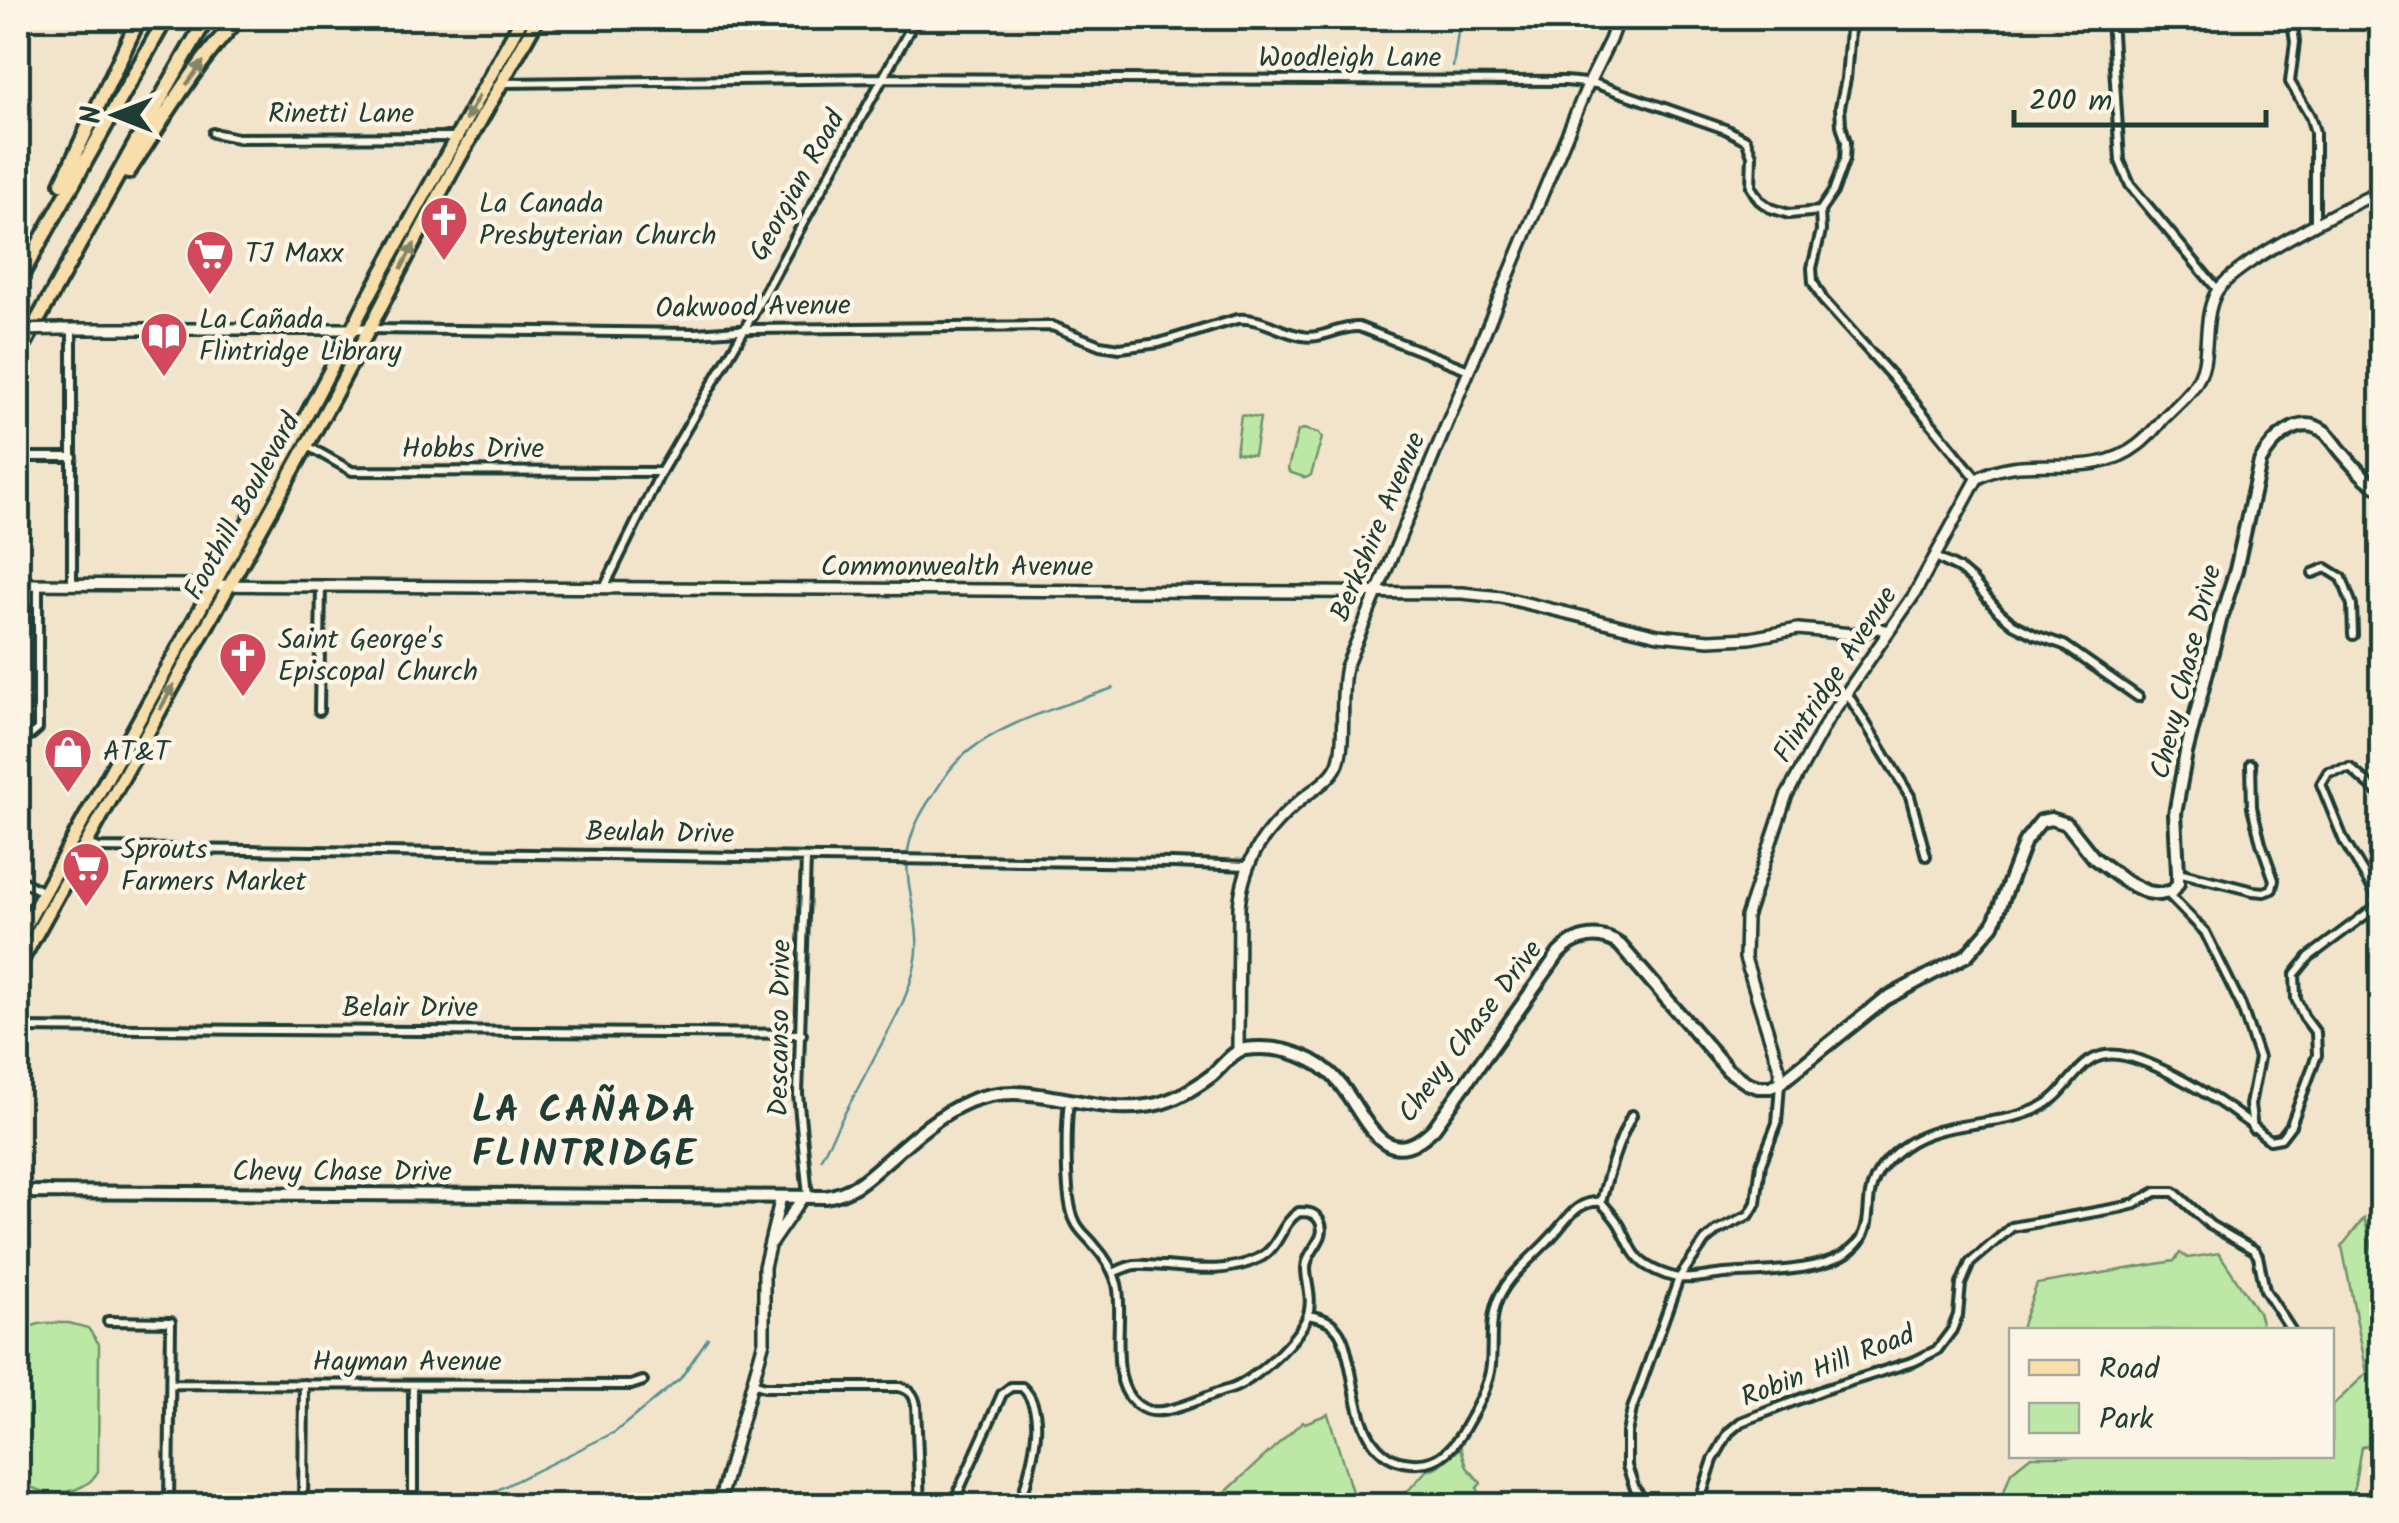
<svg xmlns="http://www.w3.org/2000/svg" width="2399" height="1523" font-family="Kalam,sans-serif">
  <style>
    .green { fill: #bde7a4; stroke: #6e926c; stroke-width: 2.5 }
    .lines { fill: none; stroke-linecap: round; stroke-linejoin: round }
    .stream { stroke: #549093; stroke-width: 2.5 }
    .minor-casing { stroke: #1f3d34; stroke-width: 14 }
    .tertiary-casing { stroke: #1f3d34; stroke-width: 16 }
    .secondary-casing { stroke: #1f3d34; stroke-width: 18 }
    .primary-casing { stroke: #1f3d34; stroke-width: 19 }
    .motorway-casing { stroke: #1f3d34; stroke-width: 20 }
    .minor { stroke: #fcf5e5; stroke-width: 6 }
    .tertiary { stroke: #fcf5e5; stroke-width: 9 }
    .secondary { stroke: #fcf5e5; stroke-width: 10 }
    .primary { stroke: #f8deab; stroke-width: 11 }
    .motorway { stroke: #f8deab; stroke-width: 12 }
    .tertiary-bridge-casing { stroke: #1f3d34; stroke-width: 16; stroke-linecap: butt }
    .tertiary-bridge { stroke: #fcf5e5; stroke-width: 9 }
    .oneway { fill: #81856a }
    .labels { text-anchor: middle; dominant-baseline: central; stroke-width: 9; stroke-linejoin: round; paint-order: stroke }
    .street-label { font-size: 28px; fill: #1f3d34; stroke: #fcf5e5 }
    .poi-label { font-size: 28px; fill: #1f3d34; stroke: #fcf5e5; text-anchor: start }
    .district-label { font-size: 38px; font-weight: bold; letter-spacing: 2.5px; fill: #1f3d34; stroke: #fcf5e5 }
  </style>
  <rect width="100%" height="100%" fill="#f2e3cb"/>
  <filter id="ink" filterUnits="userSpaceOnUse"><feTurbulence type="fractalNoise" baseFrequency=".01" numOctaves="2"/><feDisplacementMap in="SourceGraphic" scale="20" xChannelSelector="R" yChannelSelector="G"/><feConvolveMatrix kernelMatrix="1 2 1 2 8 2 1 2 1" color-interpolation-filters="sRGB"/></filter>
  <g filter="url(#ink)">
    <path class="green" d="M 1241,415 L 1260,418 L 1254,455 L 1236,453 Z
      M 1303,429 L 1319,433 L 1322,438 L 1311,475 L 1306,478 L 1289,472 L 1288,468 L 1298,431 Z
      M 2364,1218 L 2381,1276 L 2382,1441 L 2361,1447 L 2351,1505 L 1995,1505 L 2001,1500 L 2011,1472 L 2031,1456 L 2332,1456 L 2332,1406 L 2367,1373 L 2342,1246 Z
      M 2180,1253 L 2188,1258 L 2219,1253 L 2258,1312 L 2263,1330 L 2020,1330 L 2037,1284 L 2174,1261 Z
      M 69,1323 L 88,1328 L 99,1344 L 98,1471 C 85,1498 35,1499 18,1477 L 18,1337 C 31,1320 50,1323 69,1323 Z
      M 1328,1414 L 1356,1505 L 1149,1505 L 1217,1500 L 1303,1421 L 1305,1423 Z
      M 1461,1448 L 1467,1467 L 1481,1483 L 1477,1488 L 1486,1505 L 1395,1505 L 1426,1471 L 1439,1466 Z"/>
    <g class="lines">
      <path class="stream" d="M 1453,67 L 1458,32 L 1465,18
        M 821,1158 C 839,1124 857,1090 875,1056 C 891,1027 908,998 915,965 C 924,927 903,888 908,851 C 911,830 921,812 933,795 C 940,785 946,773 955,764 C 991,724 1064,706 1113,688
        M 465,1506 L 615,1432 L 680,1379 L 708,1338"/>
      <g class="minor-casing">
        <path id="minor" d="M 2111,18 L 2120,161 L 2130,185 L 2218,290
          M 2288,18 L 2293,28 L 2295,42 L 2290,82 L 2310,116 L 2315,132 L 2315,223
          M 504,83 L 883,78 L 1565,81 L 1596,84 L 1725,129 L 1746,140 L 1752,155 L 1751,187 L 1759,200 L 1770,208 L 1789,214 L 1820,211 L 1821,231 L 1812,268 L 1813,282 L 1823,300 L 1897,382 L 1977,479
          M 213,133 L 238,138 L 459,137
          M 1820,211 L 1833,192 L 1845,159 L 1846,142 L 1841,125 L 1840,107 L 1846,79 L 1851,18
          M 72,329 L 72,585
          M 369,329 L 696,333 L 752,329 L 1052,326 L 1100,345 L 1120,348 L 1159,343 L 1237,319 C 1261,317 1279,332 1302,336 C 1322,340 1338,326 1359,327 L 1469,370
          M 304,444 L 352,471 L 661,472
          M 25,457 L 73,457
          M 1936,557 L 1959,569 L 1972,580 L 1999,612 L 2013,624 L 2035,635 L 2064,645 L 2138,697
          M 2313,573 L 2326,568 L 2342,578 L 2352,605 L 2353,635
          M 605,586 L 661,472 L 744,330 L 916,18
          M 1847,693 L 1910,796 L 1926,856
          M 319,711 L 321,586
          M 18,736 L 31,735 L 38,729 L 38,584
          M 2382,796 L 2350,768 L 2328,772 L 2321,784 L 2344,841 L 2382,904
          M 84,843 L 99,848 L 1173,863 L 1247,866
          M 806,858 L 798,1094 L 808,1196
          M 2178,872 L 2253,891 L 2264,892 L 2272,889 L 2274,880 L 2261,843 L 2252,807 L 2251,764
          M 18,879 L 43,892
          M 2168,894 L 2205,932 L 2241,1005 L 2259,1058 L 2250,1105 L 2253,1129
          M 18,1028 L 802,1034
          M 1069,1100 C 1066,1126 1064,1200 1075,1221 C 1079,1231 1088,1237 1094,1245 C 1103,1255 1113,1270 1117,1284 C 1126,1319 1102,1393 1147,1410 C 1167,1417 1207,1395 1227,1390 C 1252,1384 1301,1338 1308,1314 C 1313,1298 1306,1284 1306,1268 C 1306,1250 1330,1238 1319,1220 C 1314,1212 1307,1212 1299,1212 C 1280,1224 1280,1248 1259,1258 C 1229,1273 1198,1269 1166,1266 C 1156,1266 1145,1264 1135,1265 C 1127,1266 1120,1270 1113,1273
          M 1601,1202 C 1609,1172 1617,1143 1632,1115
          M 1308,1315 C 1318,1317 1328,1319 1335,1327 C 1344,1336 1346,1350 1349,1362 C 1357,1397 1360,1454 1404,1462 C 1443,1469 1456,1444 1472,1415 C 1481,1399 1489,1383 1491,1365 C 1493,1343 1489,1318 1499,1297 C 1511,1272 1536,1255 1554,1234 C 1568,1218 1578,1200 1601,1202 C 1608,1210 1615,1217 1620,1226 C 1629,1242 1633,1259 1651,1268 C 1658,1272 1671,1277 1679,1278 C 1693,1280 1711,1275 1725,1274 C 1761,1271 1839,1274 1861,1239 C 1868,1228 1868,1215 1869,1203 C 1870,1178 1884,1161 1903,1147 C 1942,1118 1998,1129 2041,1107 C 2071,1092 2079,1049 2119,1055 C 2156,1060 2217,1099 2246,1121 C 2255,1127 2261,1134 2270,1140 L 2281,1138 L 2291,1125 L 2317,1055 L 2316,1033 L 2304,1017 L 2296,999 L 2295,974 L 2309,957 L 2381,903
          M 108,1321 L 171,1322 L 169,1506
          M 753,1383 L 765,1387 L 899,1387 C 910,1390 914,1394 916,1405 L 920,1506
          M 171,1384 L 631,1385 L 643,1381
          M 303,1506 L 304,1384
          M 413,1506 L 413,1386
          M 952,1506 L 1002,1394 L 1011,1387 L 1022,1387 C 1051,1414 1028,1472 1020,1506
          M 1648,1506 L 1635,1489 L 1627,1466 L 1627,1433 L 1632,1409 L 1679,1278 L 1705,1241 L 1718,1230 L 1749,1215 L 1756,1203 L 1761,1164 L 1777,1123 L 1780,1084
          M 1698,1506 L 1713,1460 L 1729,1432 L 1741,1422 L 1823,1390 L 1915,1361 L 1937,1350 L 1952,1330 L 1958,1315 L 1961,1284 L 1970,1263 L 2012,1227 L 2123,1207 L 2135,1204 L 2156,1192 L 2174,1192 L 2210,1225 L 2254,1250 L 2258,1256 L 2265,1290 L 2291,1330"/>
      </g>
      <g class="tertiary-casing">
        <path id="tertiary" d="M 61,329 L 369,329
          M 18,584 L 1462,593 L 1501,597 L 1658,635 L 1709,640 L 1750,638 L 1798,629 L 1852,634 L 1878,628 L 1889,631
          M 1238,1049 L 1239,907 C 1244,857 1266,829 1303,798 C 1314,789 1330,780 1337,766 C 1347,746 1339,694 1346,667 L 1586,89 L 1610,40 L 1618,18
          M 1780,1083 L 1780,1071 L 1745,958 L 1746,917 L 1786,797 L 1827,721 L 1914,595 L 1977,479 C 2024,449 2089,484 2138,445 C 2149,437 2156,427 2165,417 C 2182,400 2199,388 2204,363 C 2208,341 2205,316 2215,295 C 2227,266 2349,205 2382,191
          M 772,1242 L 803,1197
          M 718,1506 L 764,1341 L 764,1267 L 781,1197"/>
      </g>
      <g class="secondary-casing">
        <path id="secondary" d="M 18,1192 L 826,1197 C 855,1192 869,1176 890,1158 C 913,1137 941,1113 970,1101 C 1032,1076 1094,1119 1157,1104 C 1177,1099 1195,1088 1211,1076 C 1221,1068 1233,1050 1245,1049 C 1275,1045 1307,1053 1330,1073 C 1362,1100 1378,1184 1434,1128 L 1559,953 C 1576,935 1600,931 1620,945 L 1728,1070 L 1747,1083 L 1758,1087 L 1770,1087 L 1780,1083 L 1885,999 L 1967,955 L 1993,925 L 2025,841 L 2041,821 L 2051,819 L 2067,824 L 2094,858 L 2126,882 L 2147,892 L 2160,894 L 2173,891 L 2178,883 L 2178,872 L 2175,814 L 2186,753 L 2221,617 L 2236,570 L 2260,462 C 2271,441 2299,412 2325,432 C 2330,436 2336,445 2340,450 C 2353,465 2364,480 2382,489"/>
      </g>
      <g class="primary-casing">
        <path id="primary" d="M 18,939 L 294,439 L 373,289 L 522,18
          M 18,967 L 333,398 L 451,173 L 538,18"/>
      </g>
      <g class="motorway-casing">
        <path id="motorway" d="M 128,172 C 163,120 195,64 239,18
          M 62,183 L 139,18
          M 18,281 L 166,18
          M 18,355 C 81,243 142,129 207,18"/>
      </g>
      <use href="#minor" class="minor"/>
      <use href="#tertiary" class="tertiary"/>
      <use href="#secondary" class="secondary"/>
      <use href="#primary" class="primary"/>
      <use href="#motorway" class="motorway"/>
      <g class="tertiary-bridge-casing">
        <path id="tertiary-bridge" d="M 18,330 L 61,329"/>
      </g>
      <use href="#tertiary-bridge" class="tertiary-bridge"/>
    </g>
    <defs><path id="oneway-solid" d="M-6-.8H1V-3.2L6.5 0L1 3.2V.8H-6Z" transform="scale(2.5)"/></defs>
    <g class="oneway">
      <use href="#oneway-solid" transform="translate(195 73) rotate(-54)"/>
      <use href="#oneway-solid" transform="translate(472 108) rotate(119)"/>
      <use href="#oneway-solid" transform="translate(408 256) rotate(-62)"/>
      <use href="#oneway-solid" transform="translate(167 697) rotate(-61)"/>
    </g>
  </g>
  <defs>
    <g id="church-pin" transform="scale(2.5)"><path d="M0 17L-7.5 6A9.5 9.5 0 1 1 7.5 6Z" fill="#d1495b" stroke="#fcf5e5"/><path d="M-1.2-6h2.4v3.5h3.3v2.4h-3.3V6h-2.4V-.1h-3.3v-2.4h3.3Z" fill="#fff"/></g>
    <g id="supermarket-pin" transform="scale(2.5)"><path d="M0 17L-7.5 6A9.5 9.5 0 1 1 7.5 6Z" fill="#d1495b" stroke="#fcf5e5"/><path d="M-6-5.5h2.5l.6 2H6L4.5 2H-2.5L-4.4-4H-6ZM-1.5 3.2a1.3 1.3 0 1 0 .1 0ZM3 3.2a1.3 1.3 0 1 0 .1 0Z" fill="#fff"/></g>
    <g id="library-pin" transform="scale(2.5)"><path d="M0 17L-7.5 6A9.5 9.5 0 1 1 7.5 6Z" fill="#d1495b" stroke="#fcf5e5"/><path d="M-6-4Q-3-5.5-.7-3.5V5Q-3 3-6 4ZM6-4Q3-5.5 .7-3.5V5Q3 3 6 4Z" fill="#fff"/></g>
    <g id="shop-pin" transform="scale(2.5)"><path d="M0 17L-7.5 6A9.5 9.5 0 1 1 7.5 6Z" fill="#d1495b" stroke="#fcf5e5"/><path d="M-5-2.5h2.3a2.7 3.5 0 0 1 5.4 0H5L5.5 6h-11ZM-1.5-2.5h3a1.5 2.3 0 0 0-3 0Z" fill="#fff"/></g>
  </defs>
  <g fill-rule="evenodd">
    <use href="#church-pin" x="444" y="220"/>
    <use href="#supermarket-pin" x="210" y="254"/>
    <use href="#library-pin" x="164" y="336"/>
    <use href="#church-pin" x="243" y="656"/>
    <use href="#shop-pin" x="68" y="752"/>
    <use href="#supermarket-pin" x="86" y="866"/>
  </g>
  <g class="labels">
    <g class="street-label">
      <text x="1350" y="58">Woodleigh Lane</text>
      <text x="341" y="114">Rinetti Lane</text>
      <text transform="translate(798 186) rotate(-61)">Georgian Road</text>
      <text transform="translate(753 308) rotate(-1)">Oakwood Avenue</text>
      <text x="473" y="449">Hobbs Drive</text>
      <text transform="translate(243 507) rotate(-61)">Foothill Boulevard</text>
      <text transform="translate(1379 527) rotate(-67)">Berkshire Avenue</text>
      <text x="957" y="567">Commonwealth Avenue</text>
      <text transform="translate(2187 672) rotate(-76)">Chevy Chase Drive</text>
      <text transform="translate(1836 675) rotate(-57)">Flintridge Avenue</text>
      <text transform="translate(660 834) rotate(1)">Beulah Drive</text>
      <text x="410" y="1008">Belair Drive</text>
      <text transform="translate(781 1028) rotate(-89)">Descanso Drive</text>
      <text transform="translate(1471 1032) rotate(-53)">Chevy Chase Drive</text>
      <text x="342" y="1172">Chevy Chase Drive</text>
      <text x="407" y="1362">Hayman Avenue</text>
      <text transform="translate(1828 1367) rotate(-21)">Robin Hill Road</text>
    </g>
    <g class="poi-label">
      <text x="479" y="204">La Canada<tspan x="479" dy="32">Presbyterian Church</tspan></text>
      <text x="245" y="254">TJ Maxx</text>
      <text x="199" y="320">La Cañada<tspan x="199" dy="32">Flintridge Library</tspan></text>
      <text x="278" y="640">Saint George's<tspan x="278" dy="32">Episcopal Church</tspan></text>
      <text x="103" y="752">AT&amp;T</text>
      <text x="121" y="850">Sprouts<tspan x="121" dy="32">Farmers Market</tspan></text>
    </g>
    <g class="district-label">
      <text x="585" y="1112">LA CAÑADA<tspan x="585" dy="44">FLINTRIDGE</tspan></text>
    </g>
  </g>
  <rect width="2399" height="1523" fill="none" stroke="#fcf5e5" stroke-width="60"/>
  <rect x="30" y="30" width="2339" height="1463" fill="none" stroke="#1f3d34" stroke-width="4" filter="url(#ink)"/>
  <rect x="2009" y="1328" width="325" height="130" fill="#fcf5e5" stroke="#a4ab9e" stroke-width="2.5"/>
  <rect x="2029" y="1360" width="50" height="15" fill="#f8deab" stroke="#a4ab9e" stroke-width="2.5"/>
  <text x="2099" y="1378" font-size="30" fill="#1f3d34">Road</text>
  <rect x="2029" y="1403" width="50" height="30" fill="#bde7a4" stroke="#a4ab9e" stroke-width="2.5"/>
  <text x="2099" y="1428" font-size="30" fill="#1f3d34">Park</text>
  <g transform="translate(115 115) rotate(270)" stroke="#fcf5e5" stroke-width="8" paint-order="stroke">
  <path d="M0-8L18 38L0 25L-18 38Z" fill="#1f3d34"/>
  <text y="-15" font-size="28" font-weight="bold" text-anchor="middle" fill="#1f3d34">N</text>
  </g>
  <path d="M2014 110v15h252v-15" fill="none" stroke="#1f3d34" stroke-width="5"/>
  <text x="2029" y="110" font-size="30" fill="#1f3d34" stroke="#fcf5e5" stroke-width="8" paint-order="stroke">200 m</text>
</svg>
